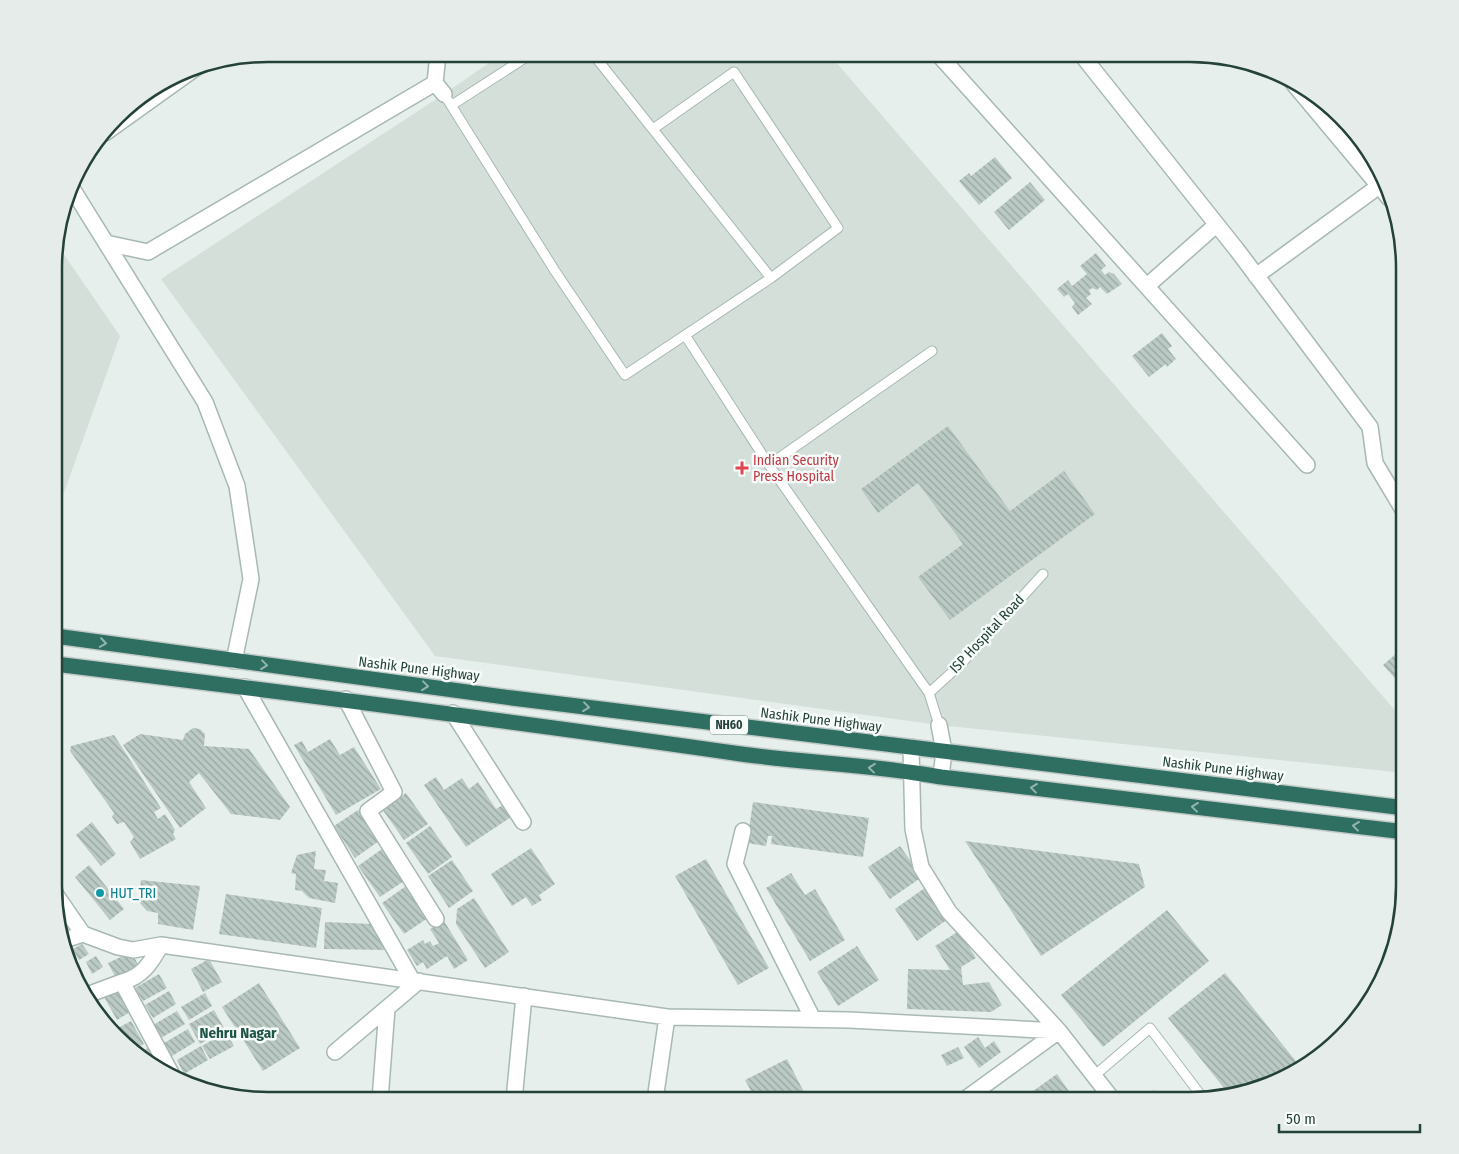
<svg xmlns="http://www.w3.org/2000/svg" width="1459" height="1154" font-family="'Fira Sans Condensed',sans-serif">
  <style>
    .built { fill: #d4dfda }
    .building { fill: url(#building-back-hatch) }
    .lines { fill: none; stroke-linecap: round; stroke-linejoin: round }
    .lane-casing { stroke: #a8b8b2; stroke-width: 11 }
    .street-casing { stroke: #a8b8b2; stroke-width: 18 }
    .highway-casing { stroke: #c2cac8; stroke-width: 18 }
    .lane { stroke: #fff; stroke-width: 9 }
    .street { stroke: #fff; stroke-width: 15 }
    .highway { stroke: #2f6f62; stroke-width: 15 }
    .oneway { stroke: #93b5ae }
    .health-dot { fill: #e0444e; stroke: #f7fbf9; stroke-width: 2 }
    .culture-dot { fill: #0f9aa8; stroke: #f7fbf9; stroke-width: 2 }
    .labels { text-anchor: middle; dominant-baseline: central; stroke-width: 5; stroke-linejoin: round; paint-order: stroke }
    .shield { fill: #f7fbf9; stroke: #637a73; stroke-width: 1 }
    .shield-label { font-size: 12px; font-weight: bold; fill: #24423a }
    .health-label { font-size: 14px; fill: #be3a42; stroke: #f7fbf9; text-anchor: start }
    .street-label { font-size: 14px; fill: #24423a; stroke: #f7fbf9 }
    .culture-label { font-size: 14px; fill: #0d838f; stroke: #f7fbf9; text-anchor: start }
    .neighbourhood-label { font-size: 15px; font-weight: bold; fill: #1f5548; stroke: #f7fbf9 }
    .rim { fill: none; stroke: #24423a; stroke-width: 2.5 }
  </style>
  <defs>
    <pattern id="building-back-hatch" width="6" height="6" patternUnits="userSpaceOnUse" patternTransform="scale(1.25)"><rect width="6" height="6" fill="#bbcac4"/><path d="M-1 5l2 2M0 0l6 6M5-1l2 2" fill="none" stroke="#98a6a0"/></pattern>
  </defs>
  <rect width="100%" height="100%" fill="#e6efeb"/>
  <path class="built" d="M 502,54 L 829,54 L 1405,722 L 1405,773 L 939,725 L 435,656 L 161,279 L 444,94 Z
    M 56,243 L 120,336 L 55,518 Z"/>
  <path class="building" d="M 995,157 L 1012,178 L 979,205 L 959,181 L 969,173 L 971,176 Z
    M 1030,182 L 1045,200 L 1009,230 L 994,212 Z
    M 1096,253 L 1106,266 L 1101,270 L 1105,275 L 1109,272 L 1114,274 L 1122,284 L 1107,294 L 1100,287 L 1097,290 L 1092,288 L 1089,290 L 1091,294 L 1086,298 L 1092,304 L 1078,315 L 1072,307 L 1075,303 L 1068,294 L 1064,297 L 1057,289 L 1068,280 L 1072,286 L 1087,274 L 1080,266 Z
    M 1162,333 L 1172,346 L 1168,349 L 1176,359 L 1167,367 L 1166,364 L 1149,377 L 1132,356 Z
    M 948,426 L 1010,511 L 1064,471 L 1095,514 L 950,620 L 918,577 L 963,544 L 918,483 L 878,513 L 861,489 Z
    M 1405,646 L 1405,680 L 1400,684 L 1383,665 Z
    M 193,728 L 200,729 L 205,734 L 204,746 L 249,749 L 290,807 L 280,820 L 231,814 L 199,773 L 189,782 L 206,808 L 180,828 L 123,745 L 140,734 L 183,740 L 185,734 Z
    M 114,735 L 161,808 L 154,812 L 158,819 L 165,814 L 175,830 L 173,834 L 176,839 L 140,859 L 130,842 L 134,837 L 124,822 L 117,824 L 112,817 L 114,813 L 70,751 L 71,746 Z
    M 330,739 L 340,755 L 354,747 L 381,789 L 336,815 L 294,745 L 302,741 L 308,752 Z
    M 436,777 L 444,790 L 462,778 L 469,789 L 478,782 L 496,809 L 503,805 L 511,817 L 466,847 L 424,785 Z
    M 406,793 L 428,824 L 404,840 L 382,809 Z
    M 753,802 L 869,818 L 863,857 L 771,844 L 772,836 L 768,836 L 766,846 L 747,843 Z
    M 358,810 L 379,841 L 355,858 L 334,826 Z
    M 92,822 L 116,854 L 101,866 L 76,835 Z
    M 430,826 L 452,857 L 428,874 L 406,843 Z
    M 965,841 L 1139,864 L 1145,887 L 1041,956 Z
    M 900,846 L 922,877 L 890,899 L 868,867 Z
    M 531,848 L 555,884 L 539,895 L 542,900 L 532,906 L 526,897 L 512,906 L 491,874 Z
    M 382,849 L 404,881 L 380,897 L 358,866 Z
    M 316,851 L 314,869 L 326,870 L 324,881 L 338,883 L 335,903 L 309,898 L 302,891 L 295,890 L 296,874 L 291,873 L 297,855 Z
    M 706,859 L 769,968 L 738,985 L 675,876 Z
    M 452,860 L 473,891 L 449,908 L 428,876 Z
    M 89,865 L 124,909 L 110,920 L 75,877 Z
    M 791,873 L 805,895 L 815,889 L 845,940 L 810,961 L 766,888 Z
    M 141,880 L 200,886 L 193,930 L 158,924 L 158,913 L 147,911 L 139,902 Z
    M 406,886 L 428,918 L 404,934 L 382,903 Z
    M 926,887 L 948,919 L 917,941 L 895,909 Z
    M 226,894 L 322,908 L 316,948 L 219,934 Z
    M 474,898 L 509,952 L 485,968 L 456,924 L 457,909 Z
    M 1167,910 L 1209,961 L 1103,1047 L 1061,995 Z
    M 444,921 L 468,960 L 454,969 L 447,956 L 427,969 L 423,962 L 417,966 L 407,950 L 423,940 L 425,944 L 430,941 L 433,946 L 439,943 L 430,929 Z
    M 325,922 L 372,924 L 389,950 L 324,949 Z
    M 959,931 L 976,958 L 961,967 L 963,985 L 989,982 L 1002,1005 L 991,1012 L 907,1009 L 908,969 L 950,970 L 935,946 Z
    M 82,944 L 89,954 L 79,960 L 73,949 Z
    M 857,946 L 879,980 L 838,1006 L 817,972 Z
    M 131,952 L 140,968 L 117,980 L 108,963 Z
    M 96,956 L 103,967 L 92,974 L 86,962 Z
    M 209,959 L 222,982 L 203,992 L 191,969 Z
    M 1225,973 L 1299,1065 L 1273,1084 L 1228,1093 L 1168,1018 Z
    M 159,974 L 167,988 L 143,1001 L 135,988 Z
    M 259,983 L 300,1048 L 263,1071 L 222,1007 Z
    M 117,989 L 130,1012 L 117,1020 L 104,997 Z
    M 169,991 L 176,1004 L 153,1018 L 145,1005 Z
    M 205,993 L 212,1006 L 189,1020 L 181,1007 Z
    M 214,1010 L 225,1030 L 200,1044 L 189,1024 Z
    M 177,1011 L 185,1024 L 161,1038 L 153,1025 Z
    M 131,1021 L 144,1044 L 132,1050 L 118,1028 Z
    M 188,1029 L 195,1042 L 172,1056 L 164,1043 Z
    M 226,1032 L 234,1046 L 210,1059 L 202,1046 Z
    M 978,1037 L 985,1048 L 994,1041 L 1001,1052 L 979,1068 L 964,1047 Z
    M 201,1046 L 208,1060 L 184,1074 L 177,1060 Z
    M 958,1047 L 964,1058 L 947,1066 L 941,1055 Z
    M 148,1048 L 155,1061 L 152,1063 L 137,1053 Z
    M 787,1059 L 808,1100 L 756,1100 L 745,1080 Z
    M 1057,1074 L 1075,1100 L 1029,1100 L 1026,1096 Z
    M 1154,1090 L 1162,1100 L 1139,1100 Z"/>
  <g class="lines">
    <g class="lane-casing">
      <path id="lane" d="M 444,94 L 555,271 L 625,375 L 771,278 L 593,54
        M 452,105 L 531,54
        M 653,129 L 734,72 L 838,228 L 771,278
        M 685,335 L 769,465 L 929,693 L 939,725
        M 769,465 L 932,351
        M 929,693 L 961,664 L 1043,574
        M 1094,1076 L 1150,1028 L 1203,1098"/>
    </g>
    <g class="street-casing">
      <path id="street" d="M 438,54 L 435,83 L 444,94
        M 938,54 L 1307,465
        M 1081,54 L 1237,250 L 1370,427 L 1375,463 L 1405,513
        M 1293,83 L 1389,198
        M 105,133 L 200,65
        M 73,190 L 205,402 L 237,486 L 251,579 L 234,661
        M 106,243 L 148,252 L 435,83
        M 1256,276 L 1379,186
        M 1147,286 L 1216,225
        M 245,687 L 412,980
        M 346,699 L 394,792 L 368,811 L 436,919
        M 453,713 L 523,822
        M 939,725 L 944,751 L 941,777
        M 911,747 L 913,829 L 921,867 L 949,912 L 1059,1031 L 1113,1100
        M 743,831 L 735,864 L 813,1019
        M 54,892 L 83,934 L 118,947 L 133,950 L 161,945 L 667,1017 L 849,1020 L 1059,1031
        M 65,940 L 83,934
        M 122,982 C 142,977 151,963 161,945
        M 87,995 L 122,982 L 172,1075
        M 335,1052 L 419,981
        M 380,1100 L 387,1008
        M 514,1100 L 524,996
        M 655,1100 L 667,1017
        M 964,1100 L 1059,1031"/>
    </g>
    <g class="highway-casing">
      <path id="highway" d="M 55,636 L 512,698 L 1405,808
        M 55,664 C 284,692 512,721 741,754 C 807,763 875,765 941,777 L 1405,832"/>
    </g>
    <use href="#lane" class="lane"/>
    <use href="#street" class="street"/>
    <use href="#highway" class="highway"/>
  </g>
  <defs><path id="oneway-chevron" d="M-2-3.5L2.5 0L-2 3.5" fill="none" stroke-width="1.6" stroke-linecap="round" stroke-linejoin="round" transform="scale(1.25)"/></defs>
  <g class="oneway">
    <use href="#oneway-chevron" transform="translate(103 643) rotate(8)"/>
    <use href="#oneway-chevron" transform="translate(264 665) rotate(7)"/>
    <use href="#oneway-chevron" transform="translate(425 686) rotate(7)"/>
    <use href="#oneway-chevron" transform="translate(586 707) rotate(7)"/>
    <use href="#oneway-chevron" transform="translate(872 768) rotate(-174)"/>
    <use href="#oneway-chevron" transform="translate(1034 788) rotate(-173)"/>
    <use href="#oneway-chevron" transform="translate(1195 807) rotate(-173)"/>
    <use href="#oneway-chevron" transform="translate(1356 826) rotate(-173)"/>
  </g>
  <path class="health-dot" d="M739.5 460.5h5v5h5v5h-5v5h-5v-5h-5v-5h5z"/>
  <circle class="culture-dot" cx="100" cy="893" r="5"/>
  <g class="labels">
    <rect class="shield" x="710" y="715.5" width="38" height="19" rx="4"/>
    <g class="shield-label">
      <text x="729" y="725">NH60</text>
    </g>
    <g class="health-label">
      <text x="753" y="460">Indian Security<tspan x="753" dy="16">Press Hospital</tspan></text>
    </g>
    <g class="street-label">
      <text transform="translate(987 634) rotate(-47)">ISP Hospital Road</text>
      <text transform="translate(419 669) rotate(7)">Nashik Pune Highway</text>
      <text transform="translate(821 720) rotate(7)">Nashik Pune Highway</text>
      <text transform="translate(1223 769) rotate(7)">Nashik Pune Highway</text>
    </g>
    <g class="culture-label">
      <text x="110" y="893">HUT_TRI</text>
    </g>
    <g class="neighbourhood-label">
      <text x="238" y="1033">Nehru Nagar</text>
    </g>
  </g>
  <path d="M0 0H1459V1154H0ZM268 62H1190A206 206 0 0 1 1396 268V886A206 206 0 0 1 1190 1092H268A206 206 0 0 1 62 886V268A206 206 0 0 1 268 62Z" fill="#e6ecea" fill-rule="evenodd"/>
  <path class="rim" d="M268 62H1190A206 206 0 0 1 1396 268V886A206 206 0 0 1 1190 1092H268A206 206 0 0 1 62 886V268A206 206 0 0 1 268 62Z"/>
  <path d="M1279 1124v8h141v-8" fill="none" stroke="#24423a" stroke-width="2.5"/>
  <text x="1286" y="1124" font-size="15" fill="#24423a" stroke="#f7fbf9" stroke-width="4" paint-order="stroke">50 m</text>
</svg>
